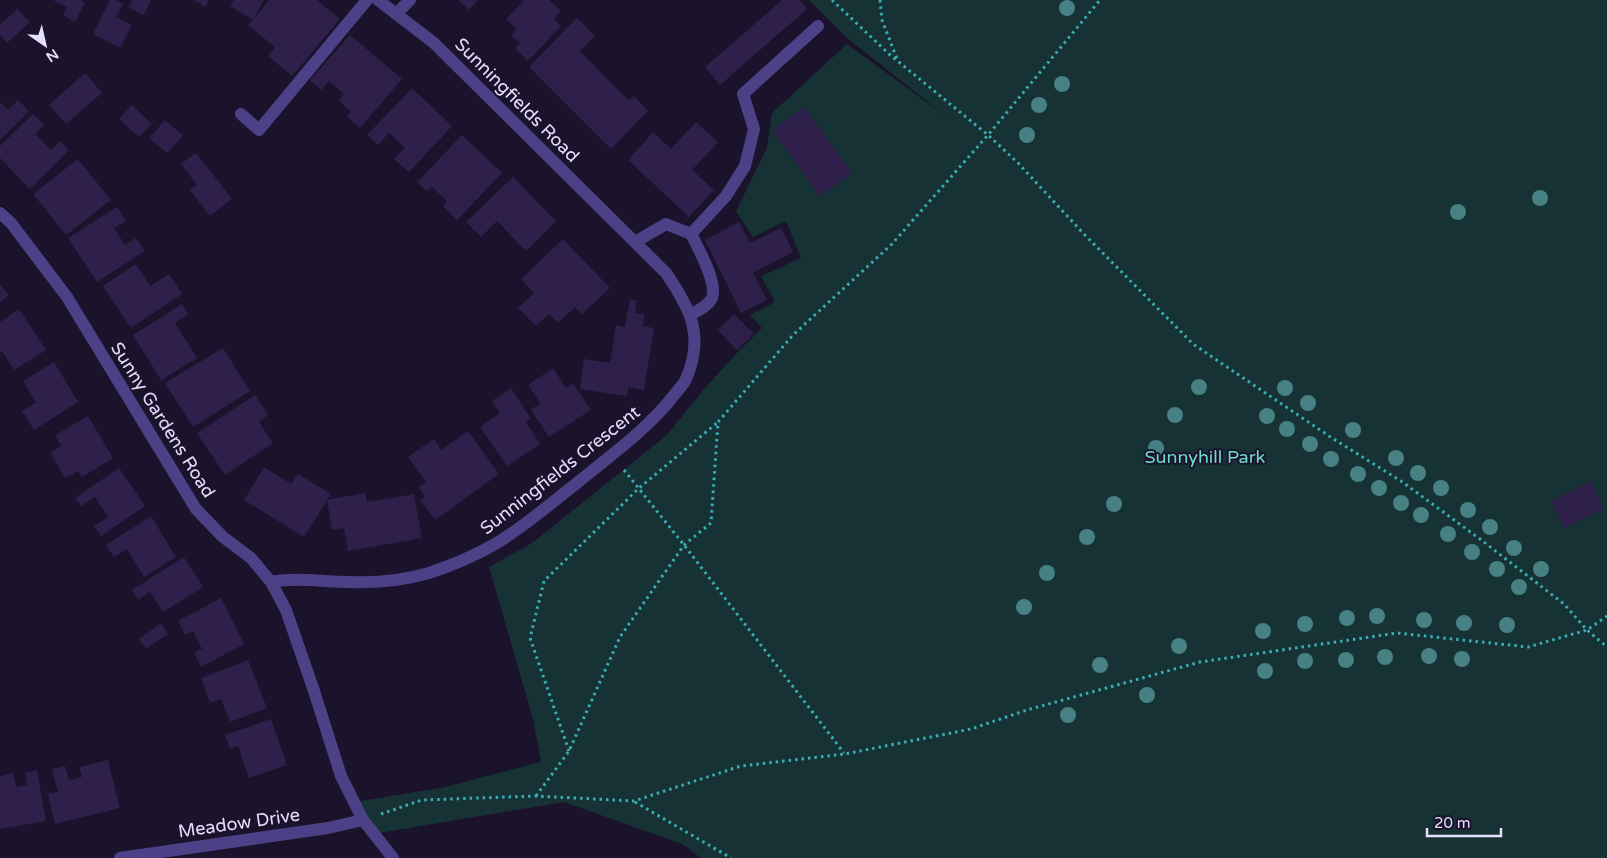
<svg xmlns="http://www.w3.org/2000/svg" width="1607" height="858" font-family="'Varela Round',sans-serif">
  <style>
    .green { fill: #163234 }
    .building { fill: #2e204a }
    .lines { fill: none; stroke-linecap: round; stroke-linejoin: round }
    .path { stroke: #38afb7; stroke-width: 3; stroke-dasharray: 2.5 4; stroke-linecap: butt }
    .service { stroke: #4c4187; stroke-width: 12 }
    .minor { stroke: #4c4187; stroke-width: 12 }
    .tree { fill: #488184 }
    .labels { text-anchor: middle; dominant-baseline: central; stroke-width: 4; stroke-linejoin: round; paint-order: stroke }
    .street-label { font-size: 18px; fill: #e5defd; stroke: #1a132b }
    .park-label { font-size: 18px; fill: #6ddbcc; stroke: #1a132b }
  </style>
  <rect width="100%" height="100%" fill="#1a132b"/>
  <path class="green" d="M809 0H1607V858H701L682 844 564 802 374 834 354 802 445 787 541 762 533 719 489 567 532 543 667 435 704 389 736 354 762 328 750 315 775 302 761 276 801 258 786 221 753 237 736 211 767 148 772 113 847 44 947 117 846 37Z"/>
  <path class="building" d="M53 0H80L85 3 75 22 63 15 67 7Z
    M110 0H116L123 4 116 17 132 25 120 48 93 34Z
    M132 0H151L144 15 128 7Z
    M194 0H209L205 7Z
    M234 0H264L253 20 269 0H317L340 19 292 76 268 56 275 47 248 25 253 20 230 6Z
    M458 0H478L469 10Z
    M524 0H549L561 11 554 19 561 26 528 61 515 48 520 43 511 36 517 29 506 19Z
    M782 0H799L807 9 720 85 705 67Z
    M17 9 30 22 7 43 0 35V25Z
    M577 18 595 36 580 51 629 101 634 96 648 111 611 149 529 67Z
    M350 35 402 79 360 128 347 117 351 112 339 101 344 94 329 81 321 90 310 80Z
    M85 73 102 93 66 124 49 105Z
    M412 88 452 126 409 172 394 159 405 148 389 133 378 145 367 135Z
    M18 100 29 111 0 140V102L8 110Z
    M132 105 152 124 139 137 119 119Z
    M804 107 852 173 820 196 772 130Z
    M33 114 44 125 35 134 51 150 60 141 69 150 30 189 0 158V146Z
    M165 120 183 136 167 153 149 138Z
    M696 122 718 142 692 170 714 190 689 217 628 160 653 132 671 149Z
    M462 135 502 173 457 220 443 206 447 201 432 187 427 191 417 182Z
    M196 153 232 199 210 216 190 190 197 185 181 164Z
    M78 159 111 200 66 235 33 194Z
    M513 177 556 221 526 251 497 221 481 237 466 222Z
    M117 207 126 221 114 228 125 245 136 238 145 251 97 282 68 238Z
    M739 222 750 243 781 228 793 252 753 273 767 300 741 313 705 240Z
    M563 239 610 288 582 314 575 307 558 323 549 314 536 326 518 308 534 293 521 279Z
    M136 264 150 286 169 274 182 294 131 328 103 286Z
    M0 285 9 295 0 302Z
    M630 299 637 300 635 313 644 314 643 326 654 328 644 390 628 387 627 396 580 389 584 359 610 363 616 325 625 327Z
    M182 304 188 314 175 323 197 358 161 380 133 335Z
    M19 309 46 350 14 370 2 351 0 352V322Z
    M734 314 754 334 737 350 718 330Z
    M223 348 250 391 193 427 165 383Z
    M54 362 78 402 34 430 22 411 36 403 23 381Z
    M553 368 566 388 573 383 591 410 549 437 531 410 540 403 528 385Z
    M511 388 531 419 526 422 540 444 507 466 480 427 500 413 492 401Z
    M255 395 268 415 259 422 273 443 225 475 197 433Z
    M88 416 113 458 82 477 78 471 65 478 50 452 61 446 55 435Z
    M468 431 499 474 435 520 420 500 425 497 419 487 426 482 408 457 434 439 441 450Z
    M264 467 291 484 298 474 331 494 304 537 244 500Z
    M119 468 145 506 101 536 94 526 108 517 95 497 81 506 75 498Z
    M1591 481 1604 509 1564 528 1551 501Z
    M365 493 367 502 414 494 422 538 348 551 344 528 332 530 327 500Z
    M151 516 176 557 144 577 127 549 114 557 106 545Z
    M184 557 203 587 163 612 150 592 138 600 132 590Z
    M221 598 244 644 201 667 194 653 202 649 193 631 185 635 178 621Z
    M161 623 168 634 146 649 139 639Z
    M248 660 267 708 230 722 221 699 210 703 201 678Z
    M271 719 287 765 249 778 238 746 230 749 225 735Z
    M108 760 120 808 55 824 48 794 58 792 52 769 65 766 69 780 82 777 79 767Z
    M37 770 46 821 0 829V776L13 773 16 787 27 785 25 773Z"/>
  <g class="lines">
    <path class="path" d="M832 0 889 54 988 135 1018 163 1082 232 1193 344 1332 438 1401 481 1480 539 1564 604 1587 630 1607 647
      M880 0 882 20 897 59
      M624 470 684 545 844 753
      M569 751 530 638 544 581 638 489 718 422
      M536 796 569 751 620 637 684 545 711 523 718 422 793 335 892 244 988 135 1100 0
      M635 802 731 858
      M381 814 422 800 536 796 634 801 741 766 845 754 971 729 1027 710 1200 662 1397 633 1528 647 1587 630 1607 616"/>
    <path class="service" d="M396 14 410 0
      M241 114 259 130 367 0
      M635 242 666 224 691 234
      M690 315C698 311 708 306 712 298 718 283 698 248 691 234L726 196 745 166 754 129 743 94 818 26"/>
    <path class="minor" d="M0 213 11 223 67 297 196 509 223 537 251 558 271 582 286 610 314 691 341 776 363 820 393 858
      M271 582C297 577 324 582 350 582 376 583 405 580 429 573 453 565 473 557 495 544 524 527 550 504 577 483 611 455 648 429 675 394 679 389 684 384 686 379 705 336 690 308 666 273L434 43 378 0
      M120 858 328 828 363 820"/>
  </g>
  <g class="tree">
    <circle cx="1067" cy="8" r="8"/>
    <circle cx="1062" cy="84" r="8"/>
    <circle cx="1039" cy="105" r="8"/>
    <circle cx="1027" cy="135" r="8"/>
    <circle cx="1540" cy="198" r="8"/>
    <circle cx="1458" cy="212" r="8"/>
    <circle cx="1199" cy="387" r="8"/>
    <circle cx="1285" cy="388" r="8"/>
    <circle cx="1308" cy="403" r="8"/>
    <circle cx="1175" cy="415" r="8"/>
    <circle cx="1267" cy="416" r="8"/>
    <circle cx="1287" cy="429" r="8"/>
    <circle cx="1353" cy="430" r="8"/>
    <circle cx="1310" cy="444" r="8"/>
    <circle cx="1156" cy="448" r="8"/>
    <circle cx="1396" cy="458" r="8"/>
    <circle cx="1331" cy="459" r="8"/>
    <circle cx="1418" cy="473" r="8"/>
    <circle cx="1358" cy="474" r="8"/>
    <circle cx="1379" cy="488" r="8"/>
    <circle cx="1441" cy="488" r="8"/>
    <circle cx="1401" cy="503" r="8"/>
    <circle cx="1114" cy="504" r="8"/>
    <circle cx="1468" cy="510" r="8"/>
    <circle cx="1421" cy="515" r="8"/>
    <circle cx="1490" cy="527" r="8"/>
    <circle cx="1448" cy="534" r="8"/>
    <circle cx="1087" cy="537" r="8"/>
    <circle cx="1514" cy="548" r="8"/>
    <circle cx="1472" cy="552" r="8"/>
    <circle cx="1497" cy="569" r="8"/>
    <circle cx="1541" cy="569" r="8"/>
    <circle cx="1047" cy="573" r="8"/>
    <circle cx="1519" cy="587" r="8"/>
    <circle cx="1024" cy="607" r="8"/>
    <circle cx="1377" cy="616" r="8"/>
    <circle cx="1347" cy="618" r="8"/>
    <circle cx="1424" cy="620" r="8"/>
    <circle cx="1464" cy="623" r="8"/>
    <circle cx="1305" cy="624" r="8"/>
    <circle cx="1507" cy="625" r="8"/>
    <circle cx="1263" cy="631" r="8"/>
    <circle cx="1179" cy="646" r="8"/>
    <circle cx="1429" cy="656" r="8"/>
    <circle cx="1385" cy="657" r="8"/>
    <circle cx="1462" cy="659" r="8"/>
    <circle cx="1346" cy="660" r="8"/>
    <circle cx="1305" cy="661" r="8"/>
    <circle cx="1100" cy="665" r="8"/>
    <circle cx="1265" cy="671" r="8"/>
    <circle cx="1147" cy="695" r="8"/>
    <circle cx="1068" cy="715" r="8"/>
  </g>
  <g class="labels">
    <g class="street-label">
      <text transform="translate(517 100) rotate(45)">Sunningfields Road</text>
      <text transform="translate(163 420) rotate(58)">Sunny Gardens Road</text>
      <text transform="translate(560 470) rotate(-38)">Sunningfields Crescent</text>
      <text transform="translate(239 823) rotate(-8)">Meadow Drive</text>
    </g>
    <g class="park-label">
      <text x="1205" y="457">Sunnyhill Park</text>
    </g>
  </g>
  <g transform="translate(45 45) rotate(146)" stroke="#1a132b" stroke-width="4" paint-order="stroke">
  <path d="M0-4L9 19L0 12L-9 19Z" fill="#e5defd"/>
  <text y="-8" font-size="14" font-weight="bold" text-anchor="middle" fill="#e5defd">N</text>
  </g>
  <path d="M1427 828v8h74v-8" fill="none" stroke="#e5defd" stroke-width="2.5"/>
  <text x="1434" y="828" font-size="15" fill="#e5defd" stroke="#1a132b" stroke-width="4" paint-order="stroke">20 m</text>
</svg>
